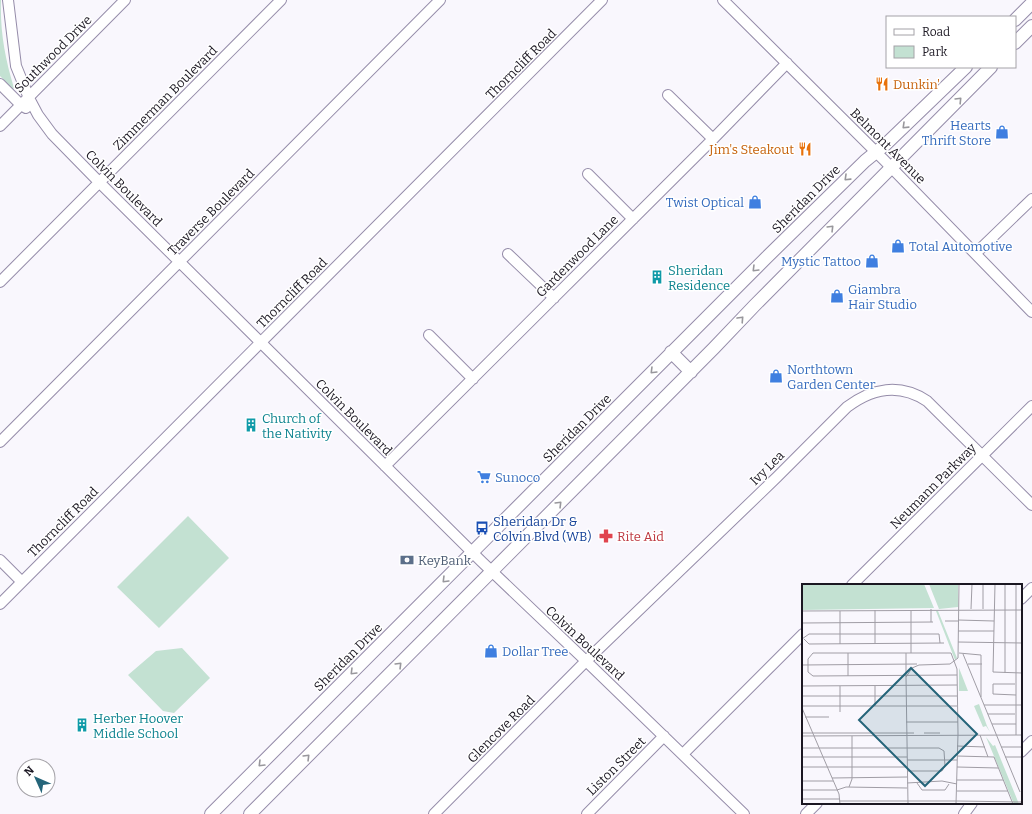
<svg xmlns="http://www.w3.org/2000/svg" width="1032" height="814" font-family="Bitter,serif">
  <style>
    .green { fill: #c3e1d2 }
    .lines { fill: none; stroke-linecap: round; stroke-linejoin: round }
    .minor-casing { stroke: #958ca9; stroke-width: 12 }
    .major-casing { stroke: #958ca9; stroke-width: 14 }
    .minor { stroke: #fff; stroke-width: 10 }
    .major { stroke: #fff; stroke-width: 12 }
    .oneway { stroke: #98979c }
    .labels { text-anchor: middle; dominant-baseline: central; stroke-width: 3; stroke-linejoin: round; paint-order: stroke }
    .street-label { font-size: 13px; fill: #1b1722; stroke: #fff }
    .food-label { font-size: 13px; fill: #c56008; stroke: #fff; text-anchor: start }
    .shop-label { font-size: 13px; fill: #366cbe; stroke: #fff; text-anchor: start }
    .culture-label { font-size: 13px; fill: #0d838f; stroke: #fff; text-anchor: start }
    .transit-label { font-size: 13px; fill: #164399; stroke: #fff; text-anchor: start }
    .health-label { font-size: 13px; fill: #be3a42; stroke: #fff; text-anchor: start }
    .service-label { font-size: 13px; fill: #4e5e75; stroke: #fff; text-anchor: start }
    .inset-road { fill: none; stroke: #a09da5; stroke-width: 1 }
    .view { fill: #246479; fill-opacity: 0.15; stroke: #246479; stroke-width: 2 }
    .inset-edge { fill: none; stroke: #1b1722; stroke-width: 2 }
  </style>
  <rect width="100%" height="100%" fill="#f9f7fd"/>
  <path class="green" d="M0 0H1C0 32 5 58 14 88L13 89 0 76Z
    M188 516 229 558 159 628 117 587Z
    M182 648 210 678 174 713 163 711 128 675 156 651Z"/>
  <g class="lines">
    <g class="minor-casing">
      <path id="minor" d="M8 0 16 66 29 98 38 115 52 134 99 182 482 562 586 661 744 814
        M723 0 884 160 1032 312
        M0 84 21 105 26 108
        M668 95 713 139
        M0 126 125 0
        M588 174 633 219
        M976 253 1032 199
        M508 254 554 298
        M0 282 281 0
        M429 335 473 379
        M0 442 440 0
        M385 466 713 139 787 63
        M0 560 22 582
        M852 585 1032 406
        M1021 599 1032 588
        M0 604 602 0
        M1021 752 1032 741
        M683 754 803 634
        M434 814 586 661 777 477 847 407C872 388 900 383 927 401L1032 505
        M587 814 664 736
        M806 814 817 803
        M964 814 972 803"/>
    </g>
    <g class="major-casing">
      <path id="major" d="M1015 20 1032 3
        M1015 43 1032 26
        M671 352 691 372
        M211 814 766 258 865 161 886 144 966 67
        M250 814 714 348 755 305 991 67"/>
    </g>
    <use href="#minor" class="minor"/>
    <use href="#major" class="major"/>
  </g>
  <defs><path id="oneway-chevron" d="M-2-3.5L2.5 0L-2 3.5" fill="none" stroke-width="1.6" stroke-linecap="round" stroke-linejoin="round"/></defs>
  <g class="oneway">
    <use href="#oneway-chevron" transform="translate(959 100) rotate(-46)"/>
    <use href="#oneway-chevron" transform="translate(905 126) rotate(136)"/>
    <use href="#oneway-chevron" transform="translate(847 178) rotate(136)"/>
    <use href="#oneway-chevron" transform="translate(831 228) rotate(-45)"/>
    <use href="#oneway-chevron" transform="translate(755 269) rotate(135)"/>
    <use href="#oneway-chevron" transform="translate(741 319) rotate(-47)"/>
    <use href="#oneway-chevron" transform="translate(653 371) rotate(135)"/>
    <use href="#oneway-chevron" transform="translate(559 504) rotate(-45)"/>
    <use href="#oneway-chevron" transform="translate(445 580) rotate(135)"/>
    <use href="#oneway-chevron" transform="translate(399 665) rotate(-45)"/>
    <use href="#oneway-chevron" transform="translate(353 672) rotate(135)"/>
    <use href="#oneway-chevron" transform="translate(307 757) rotate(-45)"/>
    <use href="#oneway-chevron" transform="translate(261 764) rotate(135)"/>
  </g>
  <defs>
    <g id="restaurant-bare" transform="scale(1.08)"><path d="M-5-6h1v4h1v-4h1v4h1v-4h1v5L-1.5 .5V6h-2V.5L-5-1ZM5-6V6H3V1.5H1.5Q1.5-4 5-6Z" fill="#e8710a" stroke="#fff" stroke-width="2.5" paint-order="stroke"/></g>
    <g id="shop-bare" transform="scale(1.08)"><path d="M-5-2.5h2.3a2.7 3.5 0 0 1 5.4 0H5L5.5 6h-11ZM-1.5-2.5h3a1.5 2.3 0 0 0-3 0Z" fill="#3f7fe0" stroke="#fff" stroke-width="2.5" paint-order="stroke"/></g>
    <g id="building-bare" transform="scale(1.08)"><path d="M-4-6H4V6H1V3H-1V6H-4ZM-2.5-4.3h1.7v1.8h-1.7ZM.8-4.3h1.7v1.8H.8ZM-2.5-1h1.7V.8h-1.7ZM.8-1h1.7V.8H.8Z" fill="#0f9aa8" stroke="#fff" stroke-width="2.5" paint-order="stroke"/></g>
    <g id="supermarket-bare" transform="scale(1.08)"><path d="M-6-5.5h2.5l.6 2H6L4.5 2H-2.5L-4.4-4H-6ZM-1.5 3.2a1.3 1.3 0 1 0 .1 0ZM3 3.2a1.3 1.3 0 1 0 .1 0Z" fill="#3f7fe0" stroke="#fff" stroke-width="2.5" paint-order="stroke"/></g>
    <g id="bus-bare" transform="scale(1.08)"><path d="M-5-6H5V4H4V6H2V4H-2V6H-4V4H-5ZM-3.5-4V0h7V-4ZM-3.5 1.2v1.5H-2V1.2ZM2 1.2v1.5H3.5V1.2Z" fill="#1a4fb4" stroke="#fff" stroke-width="2.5" paint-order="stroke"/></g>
    <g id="pharmacy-bare" transform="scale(1.08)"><path d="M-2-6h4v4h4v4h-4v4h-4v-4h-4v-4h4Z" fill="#e0444e" stroke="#fff" stroke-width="2.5" paint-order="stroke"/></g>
    <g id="bank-bare" transform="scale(1.08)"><path d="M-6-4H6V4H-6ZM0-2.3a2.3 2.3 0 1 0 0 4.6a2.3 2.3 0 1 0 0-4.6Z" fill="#5c6f8a" stroke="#fff" stroke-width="2.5" paint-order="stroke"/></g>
  </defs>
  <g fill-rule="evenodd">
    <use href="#restaurant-bare" x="882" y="84"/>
    <use href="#shop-bare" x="1002" y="132"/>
    <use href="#restaurant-bare" x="805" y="149"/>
    <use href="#shop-bare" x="755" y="202"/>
    <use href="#shop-bare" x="898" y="246"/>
    <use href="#shop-bare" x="872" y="261"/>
    <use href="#building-bare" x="657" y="277"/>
    <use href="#shop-bare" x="837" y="296"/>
    <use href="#shop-bare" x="776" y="376"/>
    <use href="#building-bare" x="251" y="425"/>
    <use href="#supermarket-bare" x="484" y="477"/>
    <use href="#bus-bare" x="482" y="528"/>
    <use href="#pharmacy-bare" x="606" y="536"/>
    <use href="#bank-bare" x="407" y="560"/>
    <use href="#shop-bare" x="491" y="651"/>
    <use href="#building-bare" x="82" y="725"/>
  </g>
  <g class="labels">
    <g class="street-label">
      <text transform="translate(53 54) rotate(-45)">Southwood Drive</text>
      <text transform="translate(521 64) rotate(-45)">Thorncliff Road</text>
      <text transform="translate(165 98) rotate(-45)">Zimmerman Boulevard</text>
      <text transform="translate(888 146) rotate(45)">Belmont Avenue</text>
      <text transform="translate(124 188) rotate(45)">Colvin Boulevard</text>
      <text transform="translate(806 199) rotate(-45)">Sheridan Drive</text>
      <text transform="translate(211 212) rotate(-45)">Traverse Boulevard</text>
      <text transform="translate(577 256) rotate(-45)">Gardenwood Lane</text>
      <text transform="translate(292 293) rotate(-45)">Thorncliff Road</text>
      <text transform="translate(354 417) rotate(45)">Colvin Boulevard</text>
      <text transform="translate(577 428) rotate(-45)">Sheridan Drive</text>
      <text transform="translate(767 468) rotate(-45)">Ivy Lea</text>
      <text transform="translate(933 486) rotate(-45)">Neumann Parkway</text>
      <text transform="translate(63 522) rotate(-45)">Thorncliff Road</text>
      <text transform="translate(585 643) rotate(43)">Colvin Boulevard</text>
      <text transform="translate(348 657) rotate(-45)">Sheridan Drive</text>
      <text transform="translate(501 729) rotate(-45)">Glencove Road</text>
      <text transform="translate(616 766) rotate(-45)">Liston Street</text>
    </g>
    <g class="food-label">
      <text x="893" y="84">Dunkin'</text>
      <text x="794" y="149" text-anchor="end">Jim's Steakout</text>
    </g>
    <g class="shop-label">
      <text x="991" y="125" text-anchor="end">Hearts<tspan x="991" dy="15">Thrift Store</tspan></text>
      <text x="744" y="202" text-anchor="end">Twist Optical</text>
      <text x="909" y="246">Total Automotive</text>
      <text x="861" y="261" text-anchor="end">Mystic Tattoo</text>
      <text x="848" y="289">Giambra<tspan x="848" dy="15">Hair Studio</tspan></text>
      <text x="787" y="369">Northtown<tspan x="787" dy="15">Garden Center</tspan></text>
      <text x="495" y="477">Sunoco</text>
      <text x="502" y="651">Dollar Tree</text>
    </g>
    <g class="culture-label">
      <text x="668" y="270">Sheridan<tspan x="668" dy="15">Residence</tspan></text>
      <text x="262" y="418">Church of<tspan x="262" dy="15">the Nativity</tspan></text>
      <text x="93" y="718">Herber Hoover<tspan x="93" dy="15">Middle School</tspan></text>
    </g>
    <g class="transit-label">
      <text x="493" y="521">Sheridan Dr &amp;<tspan x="493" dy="15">Colvin Blvd (WB)</tspan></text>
    </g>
    <g class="health-label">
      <text x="617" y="536">Rite Aid</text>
    </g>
    <g class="service-label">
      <text x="418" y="560">KeyBank</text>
    </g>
  </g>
  <g transform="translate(802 584)">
    <rect width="220" height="220" fill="#f9f7fd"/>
    <path d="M0 0H122L132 24 0 26ZM127 0H156V23L137 25ZM134 27H136L155 74 153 76ZM157 84 166 107H157ZM177 120 185 142 188 148 184 142 181 143 172 122ZM184 153 191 162 193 161 217 220H212Z" fill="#c3e1d2"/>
    <path class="inset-road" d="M193 0 191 88 220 89M129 25V38M169 25 170 0M181 25V0M73 26V60M0 27 220 26M38 27V60M156 36 192 37M143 37H156M0 39 131 38M156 47H192M0 55 7 50H137L138 59M2 55 7 60 142 59M156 58 220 59M46 69V92M104 69V93M109 69V26M157 69 179 71V113M161 70 218 208M166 80H180M0 81 115 80M203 89V0M213 100H191V110L214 111M0 102 155 101M73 102V122M0 112H155M182 121H220M0 122H155M0 124 37 210 38 220M38 128V102M186 130H213M3 133H27M104 138H156M190 140H214M0 149H112M122 149H138M178 151 186 173M214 151V0M0 152 220 151M155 162 183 163M199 163H220M0 164H137L142 167 143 182 140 187H105M155 172 192 173 211 220M0 173H105M203 173H220M105 176H155M0 183H105M155 183 196 184M30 194 105 193M155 196H201M0 197H31M105 199 140 197 155 200M115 199 120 206H143L147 200M47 203 50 195V152M0 206H35L44 203 105 204M155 207H206M0 215H37M37 217H154M154 217 220 218M106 220 104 93 110 84 117 81 148 80 156 74 157 0M154 220 156 150 155 85 149 69H11L6 75V88L11 92 155 91"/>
    <path class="view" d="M109 84 175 150 123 202 57 136Z"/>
    <rect width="220" height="220" class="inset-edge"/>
  </g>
  <rect x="886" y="16" width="130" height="52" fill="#ffffff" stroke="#a4a2a7"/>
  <rect x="894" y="29" width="20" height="6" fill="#ffffff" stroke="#a4a2a7"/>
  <text x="922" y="36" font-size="12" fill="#1b1722">Road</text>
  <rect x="894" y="46" width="20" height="12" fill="#c3e1d2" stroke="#a4a2a7"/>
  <text x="922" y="56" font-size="12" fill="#1b1722">Park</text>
  <g transform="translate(36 778) rotate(315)"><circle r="19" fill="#ffffff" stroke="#a4a2a7"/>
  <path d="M0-3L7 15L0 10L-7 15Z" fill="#246479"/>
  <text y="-6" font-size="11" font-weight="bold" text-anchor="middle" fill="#1b1722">N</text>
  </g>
</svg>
